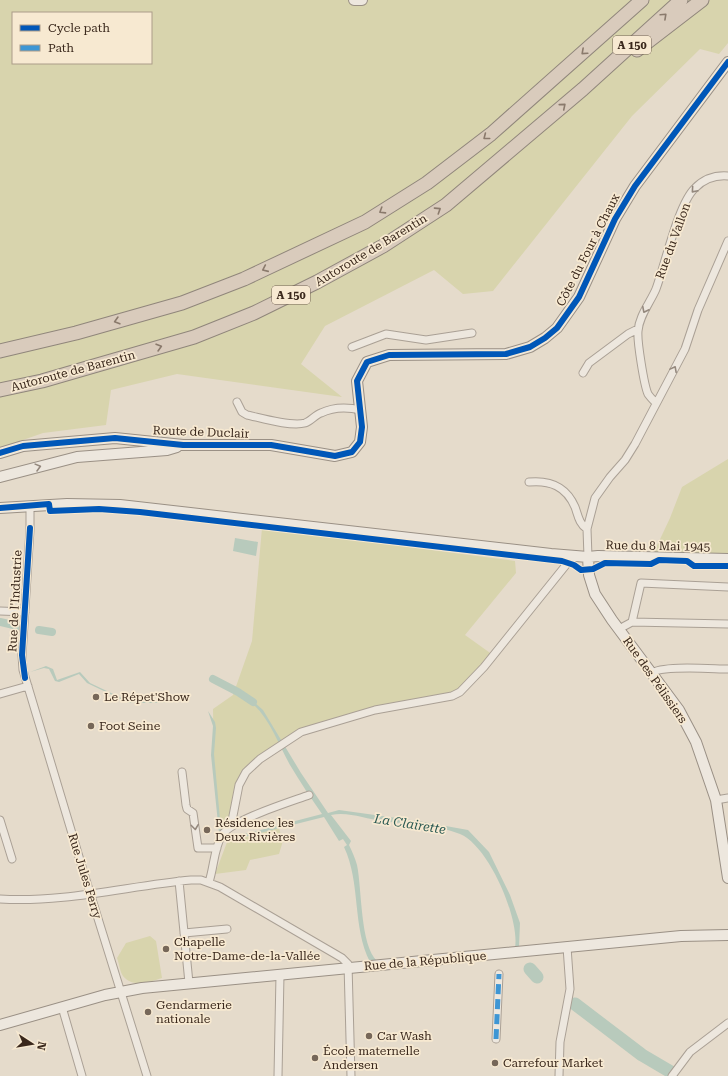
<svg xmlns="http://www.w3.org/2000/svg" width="728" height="1076" font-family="'Roboto Serif',serif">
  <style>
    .green { fill: #d8d4ad; fill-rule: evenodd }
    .water { fill: #b8cabc }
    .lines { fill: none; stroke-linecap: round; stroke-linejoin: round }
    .canal { stroke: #b8cabc; stroke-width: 8 }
    .river { stroke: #b8cabc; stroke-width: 13 }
    .street-casing { stroke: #aaa095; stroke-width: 9 }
    .secondary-casing { stroke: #9a9085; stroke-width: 12 }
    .highway-casing { stroke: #90867b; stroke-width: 15 }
    .street { stroke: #ede7de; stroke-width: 7 }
    .secondary { stroke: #ede7de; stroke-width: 10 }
    .highway { stroke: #d9cbbc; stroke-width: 13 }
    .quiet { stroke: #3e96d4; stroke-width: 5; stroke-dasharray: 10 5; stroke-linecap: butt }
    .cycleway-casing { stroke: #f7e9d1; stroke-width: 8 }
    .cycleway { stroke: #0057b8; stroke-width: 6 }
    .oneway { stroke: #8a7a6c }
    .oneway2 { stroke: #94887d }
    .poi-dot { fill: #766759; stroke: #f7e9d1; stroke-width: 1.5 }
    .labels { text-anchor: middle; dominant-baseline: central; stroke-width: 3.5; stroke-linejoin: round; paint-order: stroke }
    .shield { fill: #f7e9d1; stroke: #736252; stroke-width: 1 }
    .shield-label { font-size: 11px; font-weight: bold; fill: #3a281c }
    .street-label { font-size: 12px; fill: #3a281c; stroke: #f7e9d1 }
    .poi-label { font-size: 12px; fill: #3a281c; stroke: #f7e9d1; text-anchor: start }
    .water-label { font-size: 13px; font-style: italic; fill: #2b5a53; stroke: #f7e9d1 }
  </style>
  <rect width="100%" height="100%" fill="#e5dbcb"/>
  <path class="green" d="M0 0H728V43L719 54 700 49 632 116 493 291 463 294 434 270 325 326 301 364 342 397 177 374 111 390 106 425 43 433 0 448ZM13 13H151V63H13Z
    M728 459V559L654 552 670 518 682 487Z
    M262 528 515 561 516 573 465 635 493 655 460 692 375 710 301 732 246 772 231 826 225 831H221L214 771 213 709 233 695 252 641Z
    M279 828 281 835 285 834 279 854 250 860 246 870 215 874 229 837 240 838Z
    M150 936 156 941 162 978C150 982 132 988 123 976 120 972 119 963 117 958L126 943Z"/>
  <path class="water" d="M235 538 258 542 256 556 233 551Z
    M46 666 53 669 57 680 80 672 90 683 128 701 177 703H129L87 683 79 674 59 682 55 681 49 669 44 668 30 672Z
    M245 694 263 710 301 773 328 813 339 810 418 821 468 830 489 852 510 895 520 923 519 947 515 948C520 919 489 846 460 834 438 825 406 824 382 821 367 819 347 811 331 815L351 841 349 845C352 851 355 858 357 865 362 889 360 945 377 961L370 962C352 927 361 883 344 847L347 845 343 839 339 841 324 817 244 837 228 838 227 837 230 834 249 833 322 814C311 798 300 782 290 765 277 742 267 710 243 697Z
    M208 711 215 722 216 728 214 754 221 830 219 833 211 755 213 726Z"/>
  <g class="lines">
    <path class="canal" d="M0 622 18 626
      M39 630 52 632
      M213 679 238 692 253 702"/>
    <path class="river" d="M530 969 537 977
      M575 1004 642 1055 671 1072"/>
    <g class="street-casing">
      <path id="street" d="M352 347 386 334 426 340 472 333
        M583 373 589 363 628 334 638 329
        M237 402 242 412 247 415C261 418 291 427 305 423 311 421 315 415 321 413 333 407 348 407 361 410
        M656 403C653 400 650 397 648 394 644 385 637 341 638 331 639 316 650 303 656 289 665 265 678 204 695 188 704 179 716 175 728 176
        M529 482C550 480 566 486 575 507 578 515 579 524 587 529
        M30 506V530L22 655 23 670 86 880 147 1076
        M588 557 587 529 595 498 610 477 625 460 635 444 685 349 698 310 728 241
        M0 611 25 612
        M632 622 641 583 728 587
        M619 629 632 622 728 624
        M652 673C662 665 713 669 728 669
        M0 694 28 686
        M182 772 186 805 187 809 193 813 198 848H217
        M716 800 728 798
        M0 820 12 859
        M231 826 239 785 246 772 260 759 301 732 375 710 452 696 460 692 484 667 566 565 576 556
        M179 881 189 983
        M209 882C214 867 214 848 222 835 232 820 290 802 309 795
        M0 899C64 903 128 886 191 880H201L220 887 342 958 348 964 351 1076
        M184 933 227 929
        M62 1007 82 1076
        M496 1039 499 974
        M278 1076 280 975
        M559 1076 560 1042 570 989 567 947
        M672 1076 690 1052 728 1023"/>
    </g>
    <g class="secondary-casing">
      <path id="secondary" d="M354 0H362
        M0 453 23 446 115 438 183 445H271L335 456 352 452 360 442 362 427 357 381 367 362 389 355 506 354 530 347 545 338 557 328 579 297 615 219 635 186 728 62
        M0 477 77 457 167 450 177 447
        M0 508 67 504 120 505 551 554 588 557 598 556 728 559
        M588 557 589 575 595 594 612 620 679 710 696 742 716 800 728 878
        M0 1025 105 995 142 988 681 936 728 935"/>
    </g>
    <g class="highway-casing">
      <path id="highway" d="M637 50 702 0
        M0 351 76 333 182 303 244 279 365 222 427 183 491 134 642 0
        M0 390 42 381 194 337 254 313 317 282 383 246 446 205 583 89 681 0"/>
    </g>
    <use href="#street" class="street"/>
    <use href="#secondary" class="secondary"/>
    <use href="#highway" class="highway"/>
    <path class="quiet" d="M496 1039 499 974"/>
    <g class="cycleway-casing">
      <path id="cycleway" d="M0 453 23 446 115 438 183 445H271L335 456 352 452 360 442 362 427 357 381 367 362 389 355 506 354 530 347 545 338 557 328 579 297 615 219 635 186 728 62
        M0 508 49 504 50 511 99 509 140 512 562 561 574 565 581 570 593 569 605 563 651 564 659 560 687 561 694 566H728
        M25 678 22 655 30 528"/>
    </g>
    <use href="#cycleway" class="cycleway"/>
  </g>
  <defs><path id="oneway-chevron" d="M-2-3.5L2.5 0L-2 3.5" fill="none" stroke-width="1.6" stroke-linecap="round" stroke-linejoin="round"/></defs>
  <g class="oneway">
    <use href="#oneway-chevron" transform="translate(664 16) rotate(-43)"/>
    <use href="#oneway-chevron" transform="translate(584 52) rotate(138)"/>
    <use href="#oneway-chevron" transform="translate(563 106) rotate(-40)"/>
    <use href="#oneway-chevron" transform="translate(486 137) rotate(142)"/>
    <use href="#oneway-chevron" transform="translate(438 210) rotate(-33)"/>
    <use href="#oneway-chevron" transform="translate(382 211) rotate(148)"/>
    <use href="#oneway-chevron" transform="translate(265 269) rotate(156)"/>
    <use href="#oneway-chevron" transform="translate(117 321) rotate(164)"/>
    <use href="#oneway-chevron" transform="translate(159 347) rotate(-16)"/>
  </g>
  <g class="oneway2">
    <use href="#oneway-chevron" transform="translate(694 190) rotate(131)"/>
    <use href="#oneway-chevron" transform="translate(645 310) rotate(117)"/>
    <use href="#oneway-chevron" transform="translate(674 369) rotate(-62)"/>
    <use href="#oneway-chevron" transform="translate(38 467) rotate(-15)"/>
    <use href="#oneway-chevron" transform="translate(195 827) rotate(83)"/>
  </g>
  <g class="poi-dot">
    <circle cx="96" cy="697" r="4"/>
    <circle cx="91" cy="726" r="4"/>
    <circle cx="207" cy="830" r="4"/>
    <circle cx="166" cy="949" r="4"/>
    <circle cx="148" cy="1012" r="4"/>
    <circle cx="369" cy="1036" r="4"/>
    <circle cx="315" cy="1058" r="4"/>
    <circle cx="495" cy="1063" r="4"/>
  </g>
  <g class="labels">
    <g class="shield">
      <rect x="613" y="36" width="38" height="18" rx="3"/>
      <rect x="272" y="286" width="38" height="18" rx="3"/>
    </g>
    <g class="shield-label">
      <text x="632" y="45">A 150</text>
      <text x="291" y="295">A 150</text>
    </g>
    <g class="street-label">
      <text transform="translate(673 241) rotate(-70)">Rue du Vallon</text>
      <text transform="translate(371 250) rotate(-31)">Autoroute de Barentin</text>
      <text transform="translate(588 250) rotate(-63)">Côte du Four à Chaux</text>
      <text transform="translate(73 371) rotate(-15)">Autoroute de Barentin</text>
      <text transform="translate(201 432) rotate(2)">Route de Duclair</text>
      <text transform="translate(658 546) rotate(1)">Rue du 8 Mai 1945</text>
      <text transform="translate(15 601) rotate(-87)">Rue de l'Industrie</text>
      <text transform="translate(655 680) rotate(55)">Rue des Pélissiers</text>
      <text transform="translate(85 876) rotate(73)">Rue Jules Ferry</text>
      <text transform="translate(425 961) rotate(-5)">Rue de la République</text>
    </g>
    <g class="poi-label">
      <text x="104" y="697">Le Répet'Show</text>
      <text x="99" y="726">Foot Seine</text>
      <text x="215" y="823">Résidence les<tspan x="215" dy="14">Deux Rivières</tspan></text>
      <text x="174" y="942">Chapelle<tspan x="174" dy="14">Notre-Dame-de-la-Vallée</tspan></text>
      <text x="156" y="1005">Gendarmerie<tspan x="156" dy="14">nationale</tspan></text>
      <text x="377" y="1036">Car Wash</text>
      <text x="323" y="1051">École maternelle<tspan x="323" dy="14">Andersen</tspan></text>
      <text x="503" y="1063">Carrefour Market</text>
    </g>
    <g class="water-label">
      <text transform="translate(410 824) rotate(9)">La Clairette</text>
    </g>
  </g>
  <rect x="12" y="12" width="140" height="52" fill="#f7e9d1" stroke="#ab9c89"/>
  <rect x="20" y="25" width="20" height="6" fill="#0057b8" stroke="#ab9c89"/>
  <text x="48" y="32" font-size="12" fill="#3a281c">Cycle path</text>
  <rect x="20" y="45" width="20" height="6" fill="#3e96d4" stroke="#ab9c89"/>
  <text x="48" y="52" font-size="12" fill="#3a281c">Path</text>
  <g transform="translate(32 1044) rotate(102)" stroke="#f7e9d1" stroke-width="3" paint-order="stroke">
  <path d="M0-3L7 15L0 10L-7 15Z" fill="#3a281c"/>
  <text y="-6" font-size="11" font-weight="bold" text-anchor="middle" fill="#3a281c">N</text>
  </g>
</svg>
